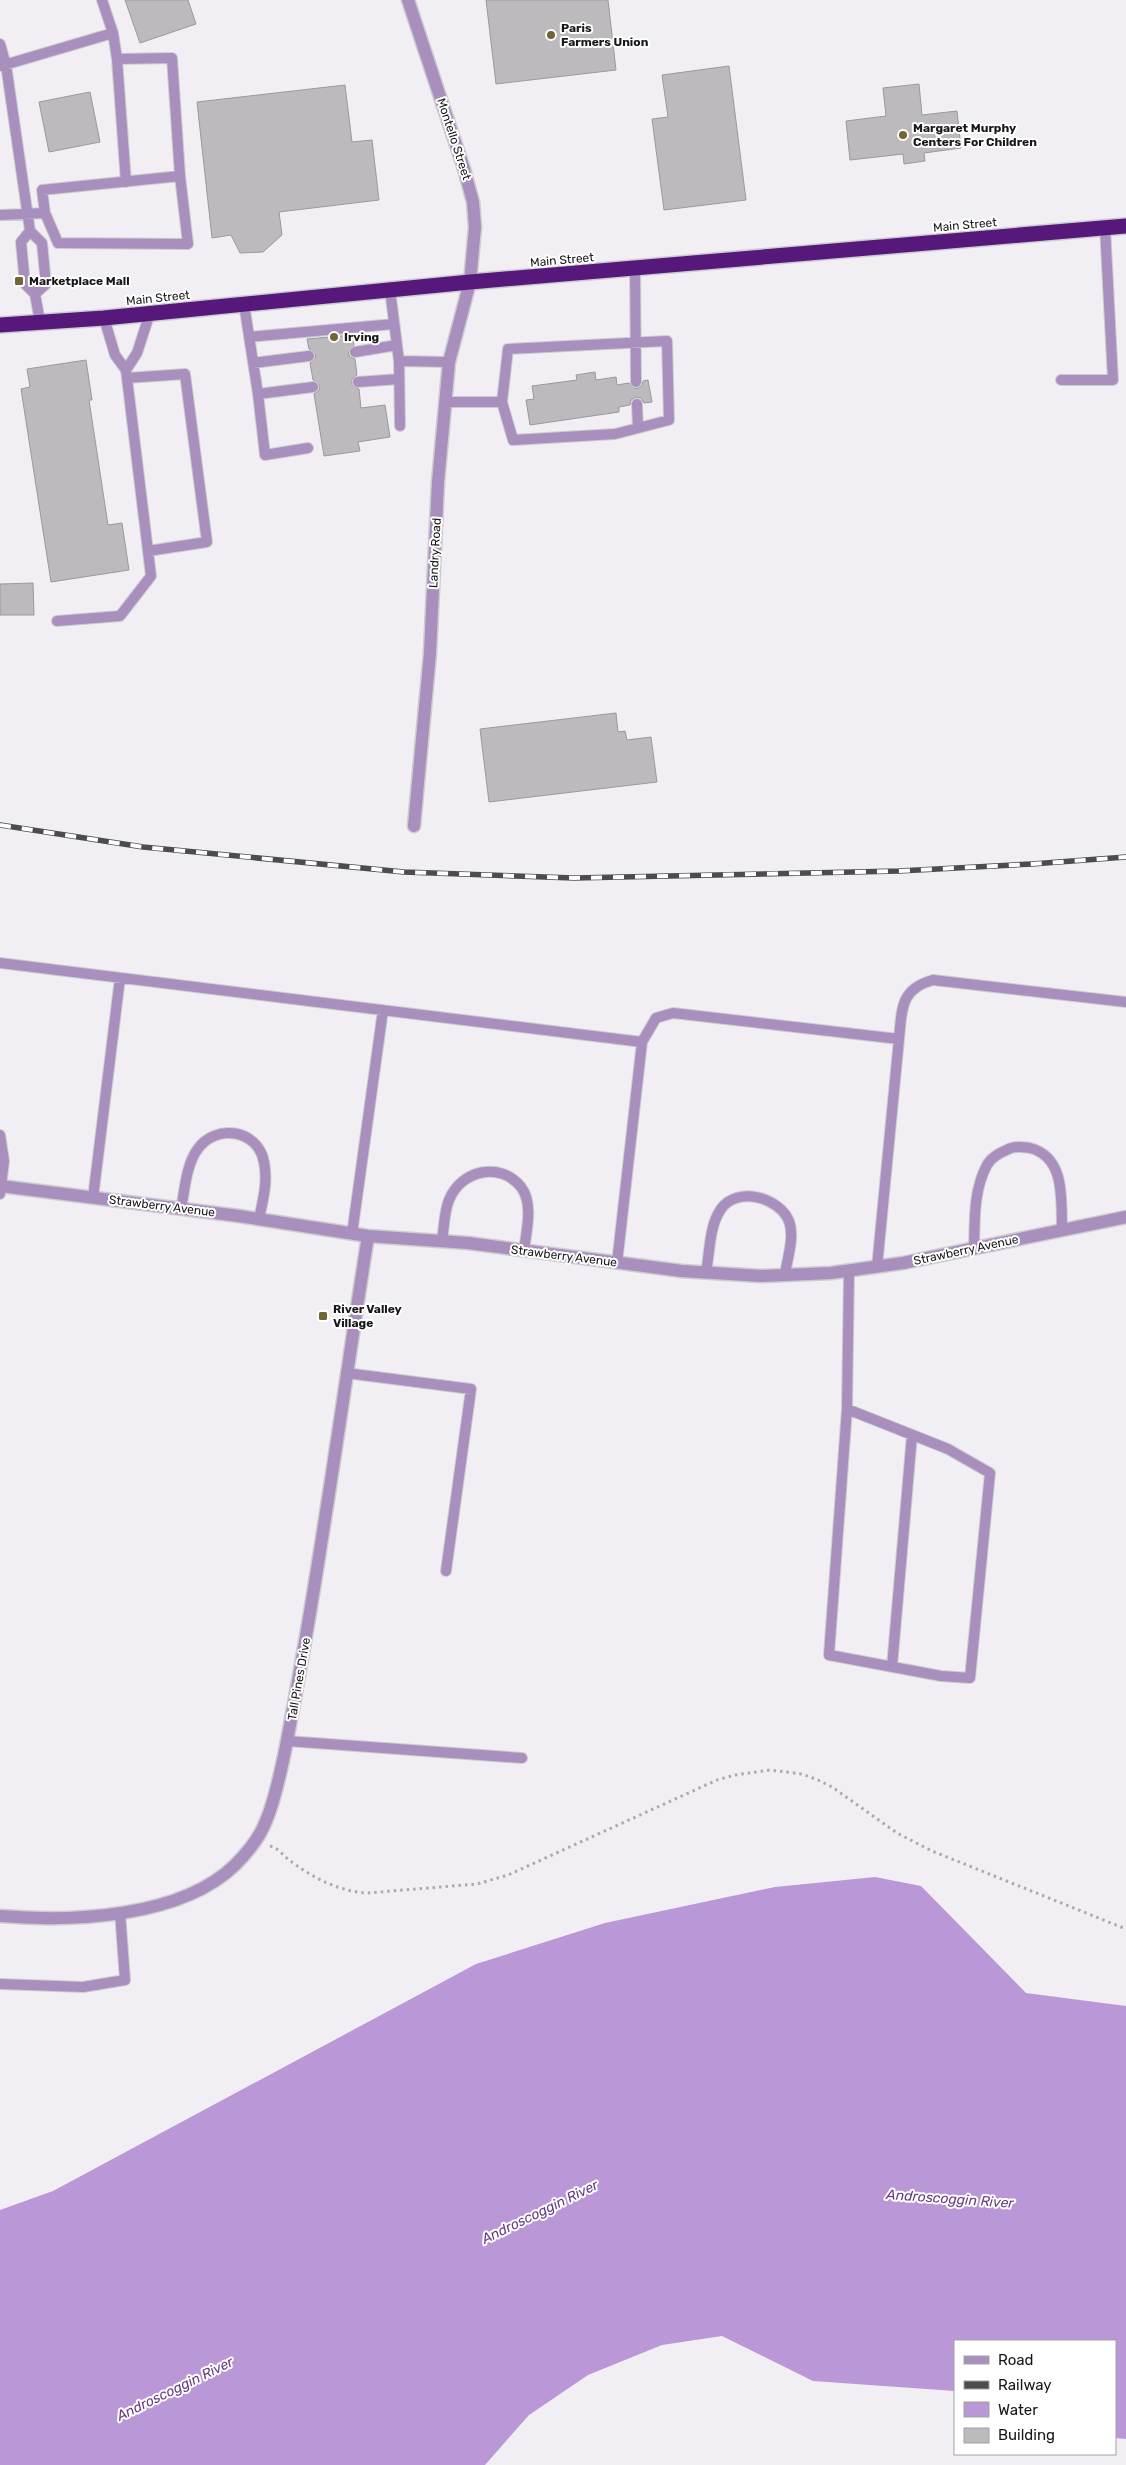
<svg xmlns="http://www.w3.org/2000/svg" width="1126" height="2465" font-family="Rubik,sans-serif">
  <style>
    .water { fill: #ba97d6 }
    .building { fill: #bcbabd; stroke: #9b999d }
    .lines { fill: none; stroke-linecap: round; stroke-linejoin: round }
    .lane-casing { stroke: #ceccd0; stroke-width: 12 }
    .street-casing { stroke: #ceccd0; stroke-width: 15 }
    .highway-casing { stroke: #ceccd0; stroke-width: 18 }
    .path { stroke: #abaaad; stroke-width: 3; stroke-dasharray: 2.5 4; stroke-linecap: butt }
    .lane { stroke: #a88fbd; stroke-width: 10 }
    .street { stroke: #a88fbd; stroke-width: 12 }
    .highway { stroke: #56187a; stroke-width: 15 }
    .rail-casing { stroke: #4c4b4e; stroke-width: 5.5 }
    .rail { stroke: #fff; stroke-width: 4; stroke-dasharray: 11; stroke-linecap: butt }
    .poi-dot { fill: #706633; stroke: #fff; stroke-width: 2 }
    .labels { text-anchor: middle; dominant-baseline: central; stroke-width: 4; stroke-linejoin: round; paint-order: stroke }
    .poi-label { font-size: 12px; font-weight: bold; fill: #171618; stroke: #fff; text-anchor: start }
    .street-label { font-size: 12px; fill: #171618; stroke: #fff }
    .water-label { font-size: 14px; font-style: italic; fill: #653984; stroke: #fff }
  </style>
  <rect width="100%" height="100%" fill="#f1eff3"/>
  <path class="water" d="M875 1877 921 1886 1026 1993 1126 2006V2439L1115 2438V2341H955V2391L813 2381 722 2336 662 2345 588 2375 529 2415 485 2465H0V2210L53 2191 476 1964 605 1923 775 1887Z"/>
  <path class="building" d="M125 0H188L196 24 140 43Z
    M486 0H608L616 70 496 84Z
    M729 66 746 200 664 210 652 119 668 117 662 75Z
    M919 84 922 115 957 111 961 148 924 153 925 161 904 164 903 154 850 160 846 121 886 116 883 88Z
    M345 85 352 142 372 140 379 200 279 212 282 235 263 252 240 253 231 235 212 238 197 102Z
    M90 92 100 142 49 152 39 102Z
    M352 335 354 345 348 353 350 357 355 359 357 375 352 379V385L359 389 361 408 385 405 390 437 358 442 360 451 324 456 314 394 319 390 320 386 313 380 310 363 315 359 316 355 309 349 307 339Z
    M86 360 92 400H89L108 525 122 523 129 570 51 582 21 389 30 387 27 369Z
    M595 372 596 380 616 377 617 385 629 383 636 389 642 386 643 381 648 380 652 402 644 403 641 398 636 397 631 400 630 405 619 407V412L530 425 526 400 534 399 532 386 577 380 576 375Z
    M33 583 34 615H0V584Z
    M616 713 618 732 625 731 627 740 651 737 657 782 489 802 480 729Z"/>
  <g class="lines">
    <g class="lane-casing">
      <path id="lane" d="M113 33 117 59
        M0 44 6 65 30 231 42 243 46 284 35 294 25 284 21 242 30 231
        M1 66 113 33 102 0
        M180 176 188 244 58 243 45 213 42 190Z
        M126 182 117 59 172 58 180 176
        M0 215 45 213
        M635 269 636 382
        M390 290 399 361 400 426
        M35 294 40 322
        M244 304 258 394 265 455 308 448
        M249 337 394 324
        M355 352 397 345
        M399 361 449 362
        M253 363 309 356
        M126 370 137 353 150 313
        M127 378 185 374 207 542 148 551
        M1061 380H1113L1105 227
        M358 382 399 379
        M258 394 313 387
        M445 402H502L513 440 615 434 669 420 667 341 508 349 502 402
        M637 404 638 428
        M57 621 120 616 151 576 126 370 115 355 104 318
        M0 963 642 1042 656 1018 673 1013 899 1039C902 1009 900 989 933 980L1126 1002
        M0 1135 4 1161 0 1194
        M93 1198 120 978
        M181 1209C185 1189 186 1166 197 1150 215 1123 258 1129 264 1162 268 1182 263 1200 259 1219
        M352 1234 383 1010
        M442 1241C444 1228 444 1212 449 1200 461 1170 500 1161 521 1187 534 1204 526 1232 524 1251
        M974 1248C975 1221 973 1191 987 1165 992 1156 1002 1152 1011 1148 1019 1146 1022 1147 1030 1148 1066 1157 1061 1201 1062 1230
        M617 1263 642 1042
        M877 1267 899 1039
        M706 1272C710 1252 709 1226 721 1209 737 1186 779 1197 789 1221 795 1237 787 1259 785 1275
        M346 1373 471 1389 446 1571
        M847 1409 948 1449 990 1473 970 1678 941 1676 829 1655 847 1409 849 1271
        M892 1667 912 1435
        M287 1741 522 1758
        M0 1984 83 1987 125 1980 120 1912"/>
    </g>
    <g class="street-casing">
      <path id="street" d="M408 0 464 169 473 202 475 227 470 282 449 362 438 482 430 653 414 826
        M0 1186 239 1216 368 1236 468 1243 682 1271 761 1276 831 1273 903 1263 1126 1217
        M0 1916C71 1922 181 1918 235 1865 248 1852 260 1837 266 1821 275 1800 279 1778 284 1756 292 1716 299 1676 306 1636 329 1503 347 1369 368 1236"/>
    </g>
    <g class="highway-casing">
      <path id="highway" d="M0 325 104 318 470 282 1126 226"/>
    </g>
    <path class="path" d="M270 1846C278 1848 283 1855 289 1860 313 1878 338 1891 367 1893L477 1884 508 1875 717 1780 735 1775 770 1770 802 1774 818 1780 832 1787 897 1833 932 1851 1126 1929"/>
    <use href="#lane" class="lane"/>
    <use href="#street" class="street"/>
    <use href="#highway" class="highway"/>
    <g class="rail-casing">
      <path id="rail" d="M0 825 143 847 404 872 574 878 899 871 1032 864 1126 857"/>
    </g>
    <use href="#rail" class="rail"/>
  </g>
  <g class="poi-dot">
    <circle cx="551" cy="35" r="5"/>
    <circle cx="903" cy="135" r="5"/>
    <rect x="14" y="276" width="10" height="10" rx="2.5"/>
    <circle cx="334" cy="337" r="5"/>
    <rect x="318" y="1311" width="10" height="10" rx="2.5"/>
  </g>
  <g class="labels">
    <g class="poi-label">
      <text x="561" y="28">Paris<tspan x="561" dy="14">Farmers Union</tspan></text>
      <text x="913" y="128">Margaret Murphy<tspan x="913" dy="14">Centers For Children</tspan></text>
      <text x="29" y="281">Marketplace Mall</text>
      <text x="344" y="337">Irving</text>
      <text x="333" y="1309">River Valley<tspan x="333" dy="14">Village</tspan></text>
    </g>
    <g class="street-label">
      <text transform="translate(454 139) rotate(72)">Montello Street</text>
      <text transform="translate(965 225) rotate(-5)">Main Street</text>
      <text transform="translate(562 260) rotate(-5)">Main Street</text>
      <text transform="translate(158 298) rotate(-6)">Main Street</text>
      <text transform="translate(435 553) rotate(-87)">Landry Road</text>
      <text transform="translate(162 1206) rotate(7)">Strawberry Avenue</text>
      <text transform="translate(966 1250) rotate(-12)">Strawberry Avenue</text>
      <text transform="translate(564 1256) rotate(7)">Strawberry Avenue</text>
      <text transform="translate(299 1679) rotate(-80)">Tall Pines Drive</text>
    </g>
    <g class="water-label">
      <text transform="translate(950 2199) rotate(4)">Androscoggin River</text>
      <text transform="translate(540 2212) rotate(-26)">Androscoggin River</text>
      <text transform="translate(175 2389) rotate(-26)">Androscoggin River</text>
    </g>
  </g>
  <rect x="954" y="2340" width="162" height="115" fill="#ffffff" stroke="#a2a2a3"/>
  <rect x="964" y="2356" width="25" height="8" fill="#a88fbd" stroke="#a2a2a3"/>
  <text x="998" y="2365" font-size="15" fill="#171618">Road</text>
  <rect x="964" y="2381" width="25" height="8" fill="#4c4b4e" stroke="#a2a2a3"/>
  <text x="998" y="2390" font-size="15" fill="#171618">Railway</text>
  <rect x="964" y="2402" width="25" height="15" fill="#ba97d6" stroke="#a2a2a3"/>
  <text x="998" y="2415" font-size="15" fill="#171618">Water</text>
  <rect x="964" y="2428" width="25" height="15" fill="#bcbabd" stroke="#a2a2a3"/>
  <text x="998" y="2440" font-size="15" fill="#171618">Building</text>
</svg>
